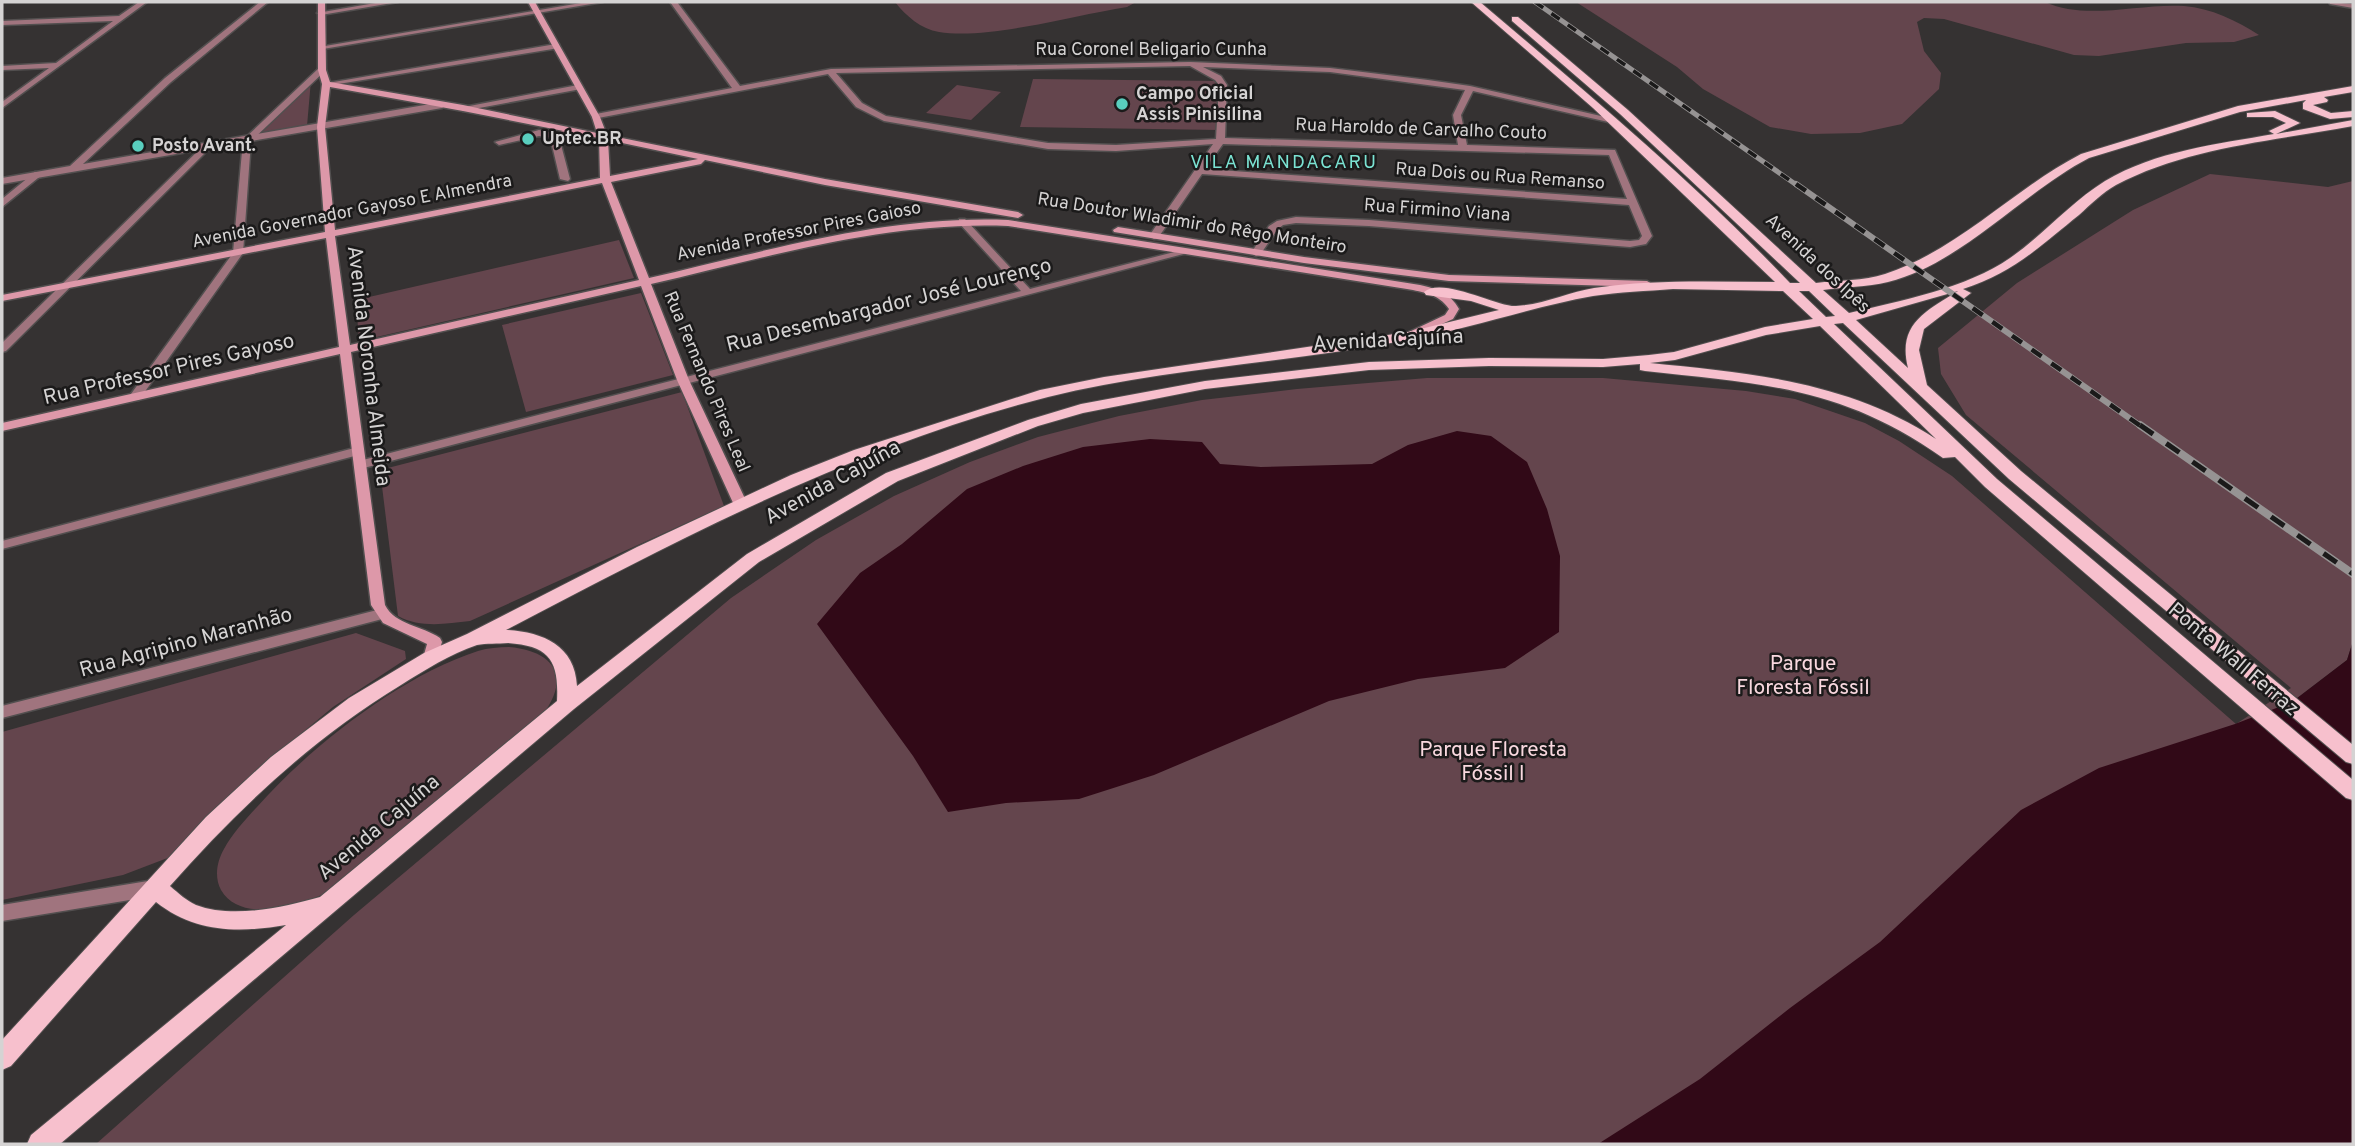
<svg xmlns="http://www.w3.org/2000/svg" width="2355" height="1146" font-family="Overpass,sans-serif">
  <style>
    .green { fill: #64454d }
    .water { fill: #310917 }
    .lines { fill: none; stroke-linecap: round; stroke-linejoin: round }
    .minor-casing { stroke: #524f4f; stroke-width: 3 }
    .tertiary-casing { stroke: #524f4f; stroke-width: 3 }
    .secondary-casing { stroke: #524f4f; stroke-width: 3 }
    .primary-casing { stroke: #524f4f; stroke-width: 2 }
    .minor { fill: #a0747e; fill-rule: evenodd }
    .tertiary { fill: #a0747e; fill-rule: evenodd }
    .secondary { fill: #dd98a9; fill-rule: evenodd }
    .primary { fill: #f7c0cd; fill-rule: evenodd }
    .rail-far2-casing { stroke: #969393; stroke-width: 5 }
    .rail-far1-casing { stroke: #969393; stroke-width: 6 }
    .rail-casing { stroke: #969393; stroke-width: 8 }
    .rail-far2 { stroke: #1b1a1a; stroke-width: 3.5; stroke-dasharray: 10; stroke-linecap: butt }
    .rail-far1 { stroke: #1b1a1a; stroke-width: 4.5; stroke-dasharray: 12; stroke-linecap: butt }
    .rail { stroke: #1b1a1a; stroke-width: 5; stroke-dasharray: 16; stroke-linecap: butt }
    .poi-dot { fill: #59cebe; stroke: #1b1a1a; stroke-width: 2.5 }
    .labels { text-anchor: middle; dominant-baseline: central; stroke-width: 5; stroke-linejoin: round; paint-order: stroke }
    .far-street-label { font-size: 18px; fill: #d5d3d3; stroke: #1b1a1a }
    .far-poi-label { font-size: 18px; font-weight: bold; fill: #d5d3d3; stroke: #1b1a1a; text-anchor: start }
    .far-neighbourhood-label { font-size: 19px; letter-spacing: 2px; fill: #7be3d3; stroke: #1b1a1a }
    .street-label { font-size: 21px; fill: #d5d3d3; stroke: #1b1a1a }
    .park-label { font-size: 21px; fill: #f9d8df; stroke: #1b1a1a }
  </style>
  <rect width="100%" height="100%" fill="#353232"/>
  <path class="green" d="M895 2H1136L1127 7C1075 15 989 40 939 32 921 29 906 16 895 2Z
    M1576 2H2045C2086 21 2140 3 2184 6 2211 8 2237 21 2259 35L2234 42 2186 43 2099 56 2074 55 1944 19 1924 18 1917 22 1924 51 1941 73 1939 89 1902 124 1860 133 1811 134 1770 127 1703 89 1677 67Z
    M1033 79 1219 81V130L1020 127Z
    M311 80 307 126 259 134Z
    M957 85 1001 92 971 120 926 113Z
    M2210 174 2328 187 2353 181V641L2347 660 2292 702 1617 1144H96L354 915 731 598 816 540 894 496 970 462 1038 437 1119 416 1202 400 1297 389 1427 378H1603L1746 391 1795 399 1865 423 1899 441 1952 476 2236 724 2291 688 1966 415 1941 374 1938 348 2017 283 2133 210Z
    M619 240 634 278 359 341 356 300Z
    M641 293 673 375 526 412 502 325Z
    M682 392 724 506 470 621C445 624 420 628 398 616L380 470Z
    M356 633 405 651 406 659 333 707 284 748 178 854 123 875 2 900V732Z
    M509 647C553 651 571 675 544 713L334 889C306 904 242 926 221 890 214 877 217 861 224 849 232 834 245 820 257 807 310 747 400 676 478 651 488 648 499 647 509 647Z"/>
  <path class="water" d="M1457 431 1491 436 1527 462 1547 509 1560 556 1559 632 1505 668 1418 679 1329 701 1154 775 1079 799 1006 803 948 812 913 756 817 624 860 573 902 544 967 489 1023 466 1083 447 1150 439 1202 442 1220 464 1261 467 1372 464 1408 445Z
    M2353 641V1144H1598L1700 1079 1790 1008 1880 942 2021 810 2099 768 2235 724 2292 702 2347 660Z"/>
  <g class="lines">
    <g class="minor-casing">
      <path id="minor" d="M139 2H147L2 108V102L49 68 2 70V66L56 63 113 21 2 25V21L119 16Z
        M381 2H398L321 15 317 13Z
        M587 2H603L323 49 319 47Z
        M670 2H677L740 86 831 69 1190 62 1330 68 1428 80 1470 86 1614 119 1618 122 1617 124 1473 91 1461 115 1467 145 1615 150 1652 236 1646 244 1630 247 1369 226 1296 223 1283 225 1277 230 1260 255 1256 256 1251 253 1269 226 1277 221 1296 217 1369 220 1630 241 1639 240 1642 236 1629 205 1202 174 1158 238 1154 239 1149 236 1213 144 1116 151 1048 149 884 121 856 107 828 74 593 119 592 117 596 114 732 88ZM1190 66 1215 80 1219 85 1216 139 1116 145 1048 143 886 116 862 103 836 73ZM1203 67 1330 72 1465 90 1453 115 1458 145 1225 138 1227 85 1221 76ZM1223 144 1609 155 1627 199 1205 169Z
        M2329 2 2353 4V8L2330 4Z
        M556 44H559V48L326 86 322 84Z
        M319 68 326 70 251 141 243 253 139 400H131V394L233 253 243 140Z
        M578 85H581V89L463 111 459 108Z
        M539 130 557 134 563 130 567 133 560 141 570 179 568 181 560 179 551 141 552 138 539 136 499 145 495 142Z
        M205 144 212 146 6 351 2 352V343Z
        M35 172 43 174 2 207V199Z
        M959 219H965L1030 289 1186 249 1191 252 360 469 354 465 355 462 1021 291 959 223Z
        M358 447 364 451 362 454 2 549V541Z
        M381 609 388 614 386 618 2 718V706Z"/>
    </g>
    <g class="tertiary-casing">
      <path id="tertiary" d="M260 2H268L171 82 83 164 442 102 446 105 442 108 2 184V178L70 166 165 78Z
        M154 880 160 883 163 888 160 893 154 896 2 921V905Z"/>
    </g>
    <g class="secondary-casing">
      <path id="secondary" d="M318 2H325L326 70 330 82 463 105 597 133 592 117 528 2H535L600 117 607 135 825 179 1018 212 1023 215 1018 218 825 185 705 160 701 164 611 182 649 278C767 251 886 215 1008 220L1420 285C1437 289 1450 293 1459 309L1453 319 1413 337 1409 336V332L1445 315 1449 309C1439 294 1423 292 1407 289L1008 226C887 221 768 257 651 284L689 380 748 505 741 509 734 505 677 380 641 286 351 352 385 605C395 625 423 626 440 638L442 642 436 662H426L423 658 427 644 383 623 371 605 340 354 2 431V423L339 347 326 238 2 301V295L325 232 317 127 322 84 318 70ZM330 87 463 111 599 138 600 178 335 230 325 127ZM608 140 698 159 610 176ZM602 183 639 280 350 345 335 236Z
        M1118 227 1304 257 1449 275 1647 281 1652 284 1647 287 1449 281 1304 263 1114 232 1113 230Z"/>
    </g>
    <g class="primary-casing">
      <path id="primary" d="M1471 2H1480C1586 92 1694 182 1790 283H1800L1620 114 1512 21V17H1518L1628 110 1816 283C1838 280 1864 281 1885 274 1960 249 2013 189 2081 154L2238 106 2353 86V92L2324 97 2328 100 2327 102 2313 105 2331 113 2353 111V117L2330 119 2303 109V103L2306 100 2240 112 2089 158C2022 193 1961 264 1888 282 1867 287 1844 287 1823 290L1849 313C1900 301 1967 288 2010 258 2043 235 2071 202 2105 181 2155 151 2218 144 2274 134L2269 131 2286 123 2273 117H2247V113L2275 111 2300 123 2276 134 2353 120V126C2274 141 2188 147 2116 185 2103 192 2090 205 2079 215 2039 247 2013 273 1963 289L1971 293 1924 329 1919 350 1927 385 2021 471 2353 745V764L2346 762 2009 479 1843 323 1834 324 1997 479 2353 780V800L2346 798 1985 487 1955 457 1943 458C1842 387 1764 384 1645 371L1640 370V364L1603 367 1489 366 1369 370 1205 389 1083 413 1038 426 898 481 759 562 574 709 60 1144H27L31 1135 286 925C239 933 195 933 156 902L11 1066 2 1070V1040L206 817 271 757 349 698 424 653 467 634 637 547 791 475 854 450 1040 390 1104 377 1408 332 1499 310 1471 301 1426 295 1424 292C1442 276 1497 307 1516 306 1542 305 1569 292 1594 288 1654 279 1715 282 1775 282L1593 108ZM1673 289 1783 291 1813 319 1765 327 1674 352 1649 355 1603 359 1489 358 1369 362 1205 381 1081 404 1028 420 886 473 747 554 577 686C575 645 542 632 506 630 680 539 857 445 1048 397 1166 368 1289 363 1407 340 1470 329 1531 307 1593 296 1619 292 1647 291 1673 289ZM1799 291H1809L1835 316 1826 317ZM1958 291C1926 311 1897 324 1908 368L1856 320ZM1820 326 1936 439C1849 382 1751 373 1650 363L1675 360 1766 335ZM508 643C550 646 559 661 557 701L320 897C284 907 233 919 196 905 187 901 178 893 170 886 238 809 312 739 401 685 425 670 450 654 477 645 486 643 498 644 508 643Z"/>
    </g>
    <use href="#minor" class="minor"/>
    <use href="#tertiary" class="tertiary"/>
    <use href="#secondary" class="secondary"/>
    <use href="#primary" class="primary"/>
    <g class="rail-far2-casing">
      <path id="rail-far2" d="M1535 2 1798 186"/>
    </g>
    <g class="rail-far1-casing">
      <path id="rail-far1" d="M1796 184 2142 427"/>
    </g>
    <g class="rail-casing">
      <path id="rail" d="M2140 425 2353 574"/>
    </g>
    <use href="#rail-far2" class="rail-far2"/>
    <use href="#rail-far1" class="rail-far1"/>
    <use href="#rail" class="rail"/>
  </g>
  <g class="poi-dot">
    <circle cx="1122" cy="104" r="7"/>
    <circle cx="528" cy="139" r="7"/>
    <circle cx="138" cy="146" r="7"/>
  </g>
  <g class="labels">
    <g class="far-street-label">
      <text x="1151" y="50">Rua Coronel Beligario Cunha</text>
      <text transform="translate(1421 130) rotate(2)">Rua Haroldo de Carvalho Couto</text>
      <text transform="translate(1500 177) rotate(4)">Rua Dois ou Rua Remanso</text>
      <text transform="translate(1437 211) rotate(4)">Rua Firmino Viana</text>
      <text transform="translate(352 212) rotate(-11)">Avenida Governador Gayoso E Almendra</text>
      <text transform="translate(1192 224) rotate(9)">Rua Doutor Wladimir do Rêgo Monteiro</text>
      <text transform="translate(799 232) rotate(-11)">Avenida Professor Pires Gaioso</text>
      <text transform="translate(1817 264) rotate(43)">Avenida dos Ipês</text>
      <text transform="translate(706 382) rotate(67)">Rua Fernando Pires Leal</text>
    </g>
    <g class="far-poi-label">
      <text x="1136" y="94">Campo Oficial<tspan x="1136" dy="21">Assis Pinisilina</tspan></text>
      <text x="542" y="139">Uptec.BR</text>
      <text x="152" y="146">Posto Avant.</text>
    </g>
    <g class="far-neighbourhood-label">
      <text x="1284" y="163">VILA MANDACARU</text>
    </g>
    <g class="street-label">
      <text transform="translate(889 306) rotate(-14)">Rua Desembargador José Lourenço</text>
      <text transform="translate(1388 341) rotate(-3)">Avenida Cajuína</text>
      <text transform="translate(368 366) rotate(83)">Avenida Noronha Almeida</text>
      <text transform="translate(169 370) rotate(-13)">Rua Professor Pires Gayoso</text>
      <text transform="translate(833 483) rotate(-29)">Avenida Cajuína</text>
      <text transform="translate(186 643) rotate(-15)">Rua Agripino Maranhão</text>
      <text transform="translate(2233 660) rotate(40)">Ponte Wall Ferraz</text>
      <text transform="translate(379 828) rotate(-40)">Avenida Cajuína</text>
    </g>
    <g class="park-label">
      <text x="1803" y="664">Parque<tspan x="1803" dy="24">Floresta Fóssil</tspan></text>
      <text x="1493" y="750">Parque Floresta<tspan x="1493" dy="24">Fóssil I</tspan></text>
    </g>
  </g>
  <rect width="2355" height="1146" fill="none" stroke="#d5d3d3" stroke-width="7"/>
</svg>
